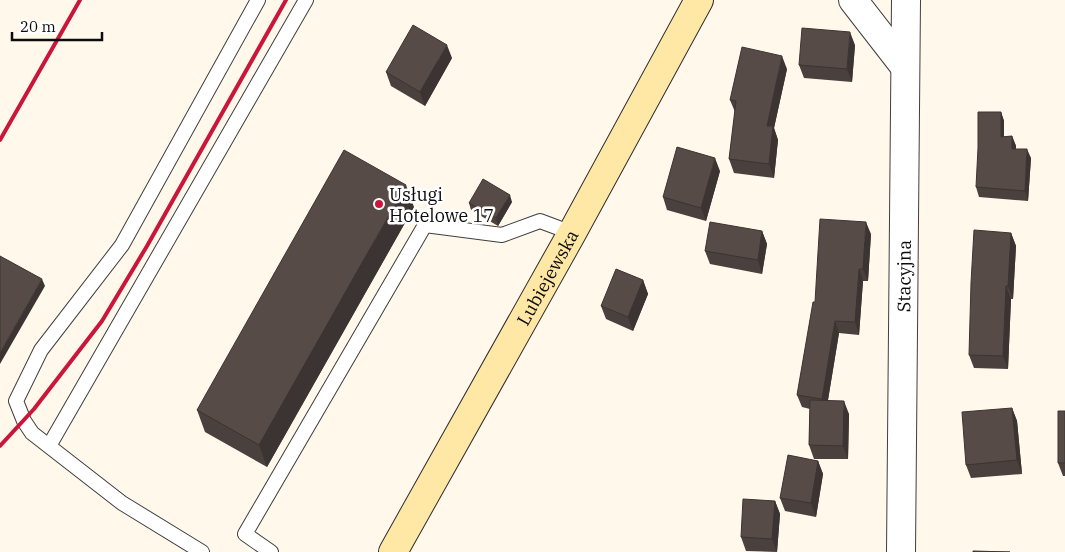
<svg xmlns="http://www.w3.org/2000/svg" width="1065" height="552" font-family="'IBM Plex Serif',serif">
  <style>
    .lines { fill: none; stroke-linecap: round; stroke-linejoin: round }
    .service-casing { stroke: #3f3f3f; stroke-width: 16 }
    .tertiary-casing { stroke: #3f3f3f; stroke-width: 30 }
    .secondary-casing { stroke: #2e2e2e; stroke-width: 30 }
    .service { stroke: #fff; stroke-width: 14 }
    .tertiary { stroke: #fff; stroke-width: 28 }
    .secondary { stroke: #ffe7a6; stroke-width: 28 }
    .rail { stroke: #ca163b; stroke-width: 4 }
    .wall { fill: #4a403d }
    .shaded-wall { fill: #3c3432 }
    .building { fill: #564b47; stroke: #3c3432 }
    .poi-dot { fill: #ca163b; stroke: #fff; stroke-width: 2 }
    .labels { text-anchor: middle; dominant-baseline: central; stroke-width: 5; stroke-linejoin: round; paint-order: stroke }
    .poi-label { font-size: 18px; fill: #0c0c0c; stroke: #fff; text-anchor: start }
    .street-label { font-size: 18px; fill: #0c0c0c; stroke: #fff }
  </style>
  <rect width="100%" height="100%" fill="#fff8eb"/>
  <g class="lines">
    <g class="service-casing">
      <path id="service" d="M49 446 306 0
        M202 552 122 503 32 433 24 421 16 401 41 350 122 245 258 0
        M271 552 245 534 425 225 502 235 540 221 572 233"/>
    </g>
    <g class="tertiary-casing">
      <g id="tertiary">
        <path d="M853 0 905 67"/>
        <path id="s1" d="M901 552 906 0"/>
      </g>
    </g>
    <g class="secondary-casing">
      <g id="secondary">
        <path id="s2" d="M393 552 572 233 699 0"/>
      </g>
    </g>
    <use href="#service" class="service"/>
    <use href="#tertiary" class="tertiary"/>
    <use href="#secondary" class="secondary"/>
    <path class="rail" d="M0 140 80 0
      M0 446 34 409 102 321 147 246 286 0"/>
  </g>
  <path class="wall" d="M855 45 852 82 804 78 799 65Z
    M452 58 425 106 391 86 386 72Z
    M787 69 774 128 778 140 774 178 734 173 729 159 735 112 730 100Z
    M1001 112 1004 121V137L1012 136 1016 146V149L1031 158 1028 201 979 197 976 187Z
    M720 171 706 221 667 210 663 197Z
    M512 202 498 226 471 210 469 203Z
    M414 207 267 467 205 432 197 410Z
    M762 231 767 244 762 274 710 264 705 251Z
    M1011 233 1016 246 1013 299H1011L1008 369 974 368 969 355Z
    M871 234 868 281H863L859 335 839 333 828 400 849 414 848 459H814L809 445 810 409 802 407 797 395 815 302Z
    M643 280 648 294 633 331 606 319 601 306Z
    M1012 408 1017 421 1022 474 971 478 966 465Z
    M1065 411V476H1063L1058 463Z
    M818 461 823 474 816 517 785 511 780 498Z
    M775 501 780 514 777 552 746 551 741 537Z"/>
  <path class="shaded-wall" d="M850 32 855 45 852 82 847 69Z
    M447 45 452 58 425 106 420 92Z
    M782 56 787 69 774 128 778 140 774 178 769 164 767 126Z
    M1001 112 1004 121V146L1001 137Z
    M1012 136 1016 146 1015 158 1012 149Z
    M1027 149 1031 158 1028 201 1025 191Z
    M715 158 720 171 706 221 701 208Z
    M406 185 414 207 267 467 259 445Z
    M510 195 512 202 498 226 496 218Z
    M866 222 871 234 868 281 863 269Z
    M762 231 767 244 762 274 758 260Z
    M1011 233 1016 246 1013 299 1008 286Z
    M859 269 863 281 859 335 855 322Z
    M42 279 45 286 0 364V353Z
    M643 280 648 294 633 331 628 317Z
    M1006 286 1011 299 1008 369 1003 356Z
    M835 321 839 333 826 412 822 399Z
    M844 401 849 414 848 459 843 446Z
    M1012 408 1017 421 1022 474 1017 460Z
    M818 461 823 474 816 517 811 503Z
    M775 501 780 514 777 552 772 539Z"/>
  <path class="building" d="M413 25 447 45 420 92 386 72Z
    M802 28 850 32 847 69 799 65Z
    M742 47 782 56 767 126H773L769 164 729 159 736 101 730 100Z
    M978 112H1001V137L1012 136V149H1027L1025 191 976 187 978 148Z
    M677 147 715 158 701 208 663 197Z
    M344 150 406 185 259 445 197 410Z
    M483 179 510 195 496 218 469 203Z
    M820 219 866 222 863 269H859L855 322 835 321 822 399 797 395 813 302H815Z
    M710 222 762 231 758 260 705 251Z
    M974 230 1011 233 1008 286H1006L1003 356 969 355 971 283Z
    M0 256 42 279 0 353Z
    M616 269 643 280 628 317 601 306Z
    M810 400 844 401 843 446 809 445Z
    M1012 408 1017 460 966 465 962 412Z
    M1058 411H1065V463H1058Z
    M788 455 818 461 811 503 780 498Z
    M743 499 775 501 772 539 741 537Z
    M973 551 1010 552H973Z"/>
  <circle class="poi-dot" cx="379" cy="204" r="5"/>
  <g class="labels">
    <g class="poi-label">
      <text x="389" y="194">Usługi<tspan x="389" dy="21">Hotelowe 17</tspan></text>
    </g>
    <g class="street-label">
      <text stroke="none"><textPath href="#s1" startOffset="276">Stacyjna</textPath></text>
      <text stroke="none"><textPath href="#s2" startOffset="315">Lubiejewska</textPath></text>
    </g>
  </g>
  <path d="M12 32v8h90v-8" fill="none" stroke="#0c0c0c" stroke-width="2.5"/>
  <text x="20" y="32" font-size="15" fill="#0c0c0c" stroke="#ffffff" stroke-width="4" paint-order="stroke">20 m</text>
</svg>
